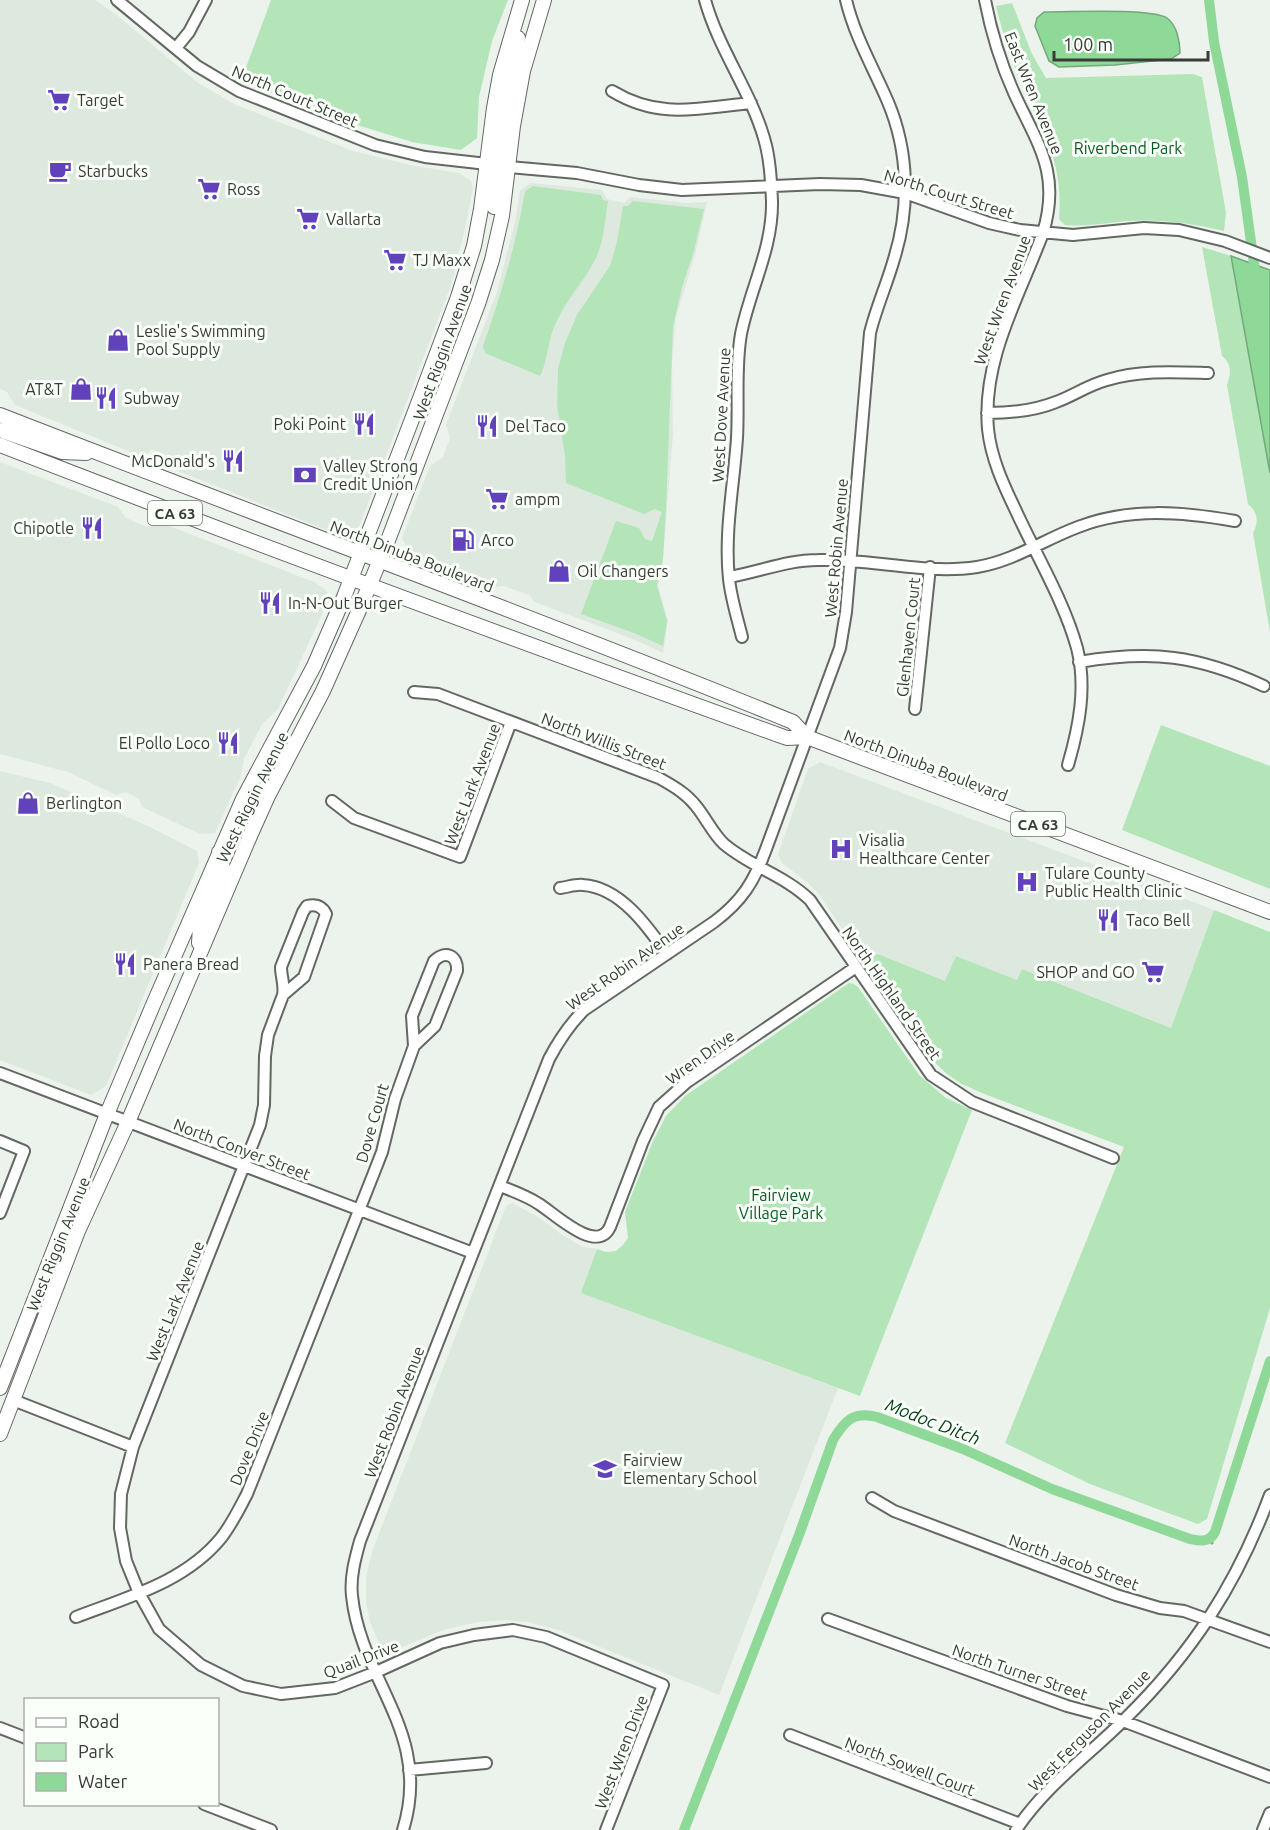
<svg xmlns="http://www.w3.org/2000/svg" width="1270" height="1830" font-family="Ubuntu,sans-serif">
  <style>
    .built { fill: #dde9de }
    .green { fill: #b3e5b8 }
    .water { fill: #8ed898; stroke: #74a97b; stroke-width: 1.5 }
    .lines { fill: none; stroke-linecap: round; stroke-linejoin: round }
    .stream { stroke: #74a97b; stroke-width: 3 }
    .canal { stroke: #8ed898; stroke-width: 10 }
    .minor-casing { stroke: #636863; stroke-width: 14 }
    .major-casing { stroke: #636863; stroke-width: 16 }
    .minor { stroke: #fff; stroke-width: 10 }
    .major { stroke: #fff; stroke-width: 14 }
    .labels { text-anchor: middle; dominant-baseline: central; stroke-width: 6; stroke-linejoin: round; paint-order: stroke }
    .shield { fill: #fafffa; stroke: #727672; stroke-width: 1.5 }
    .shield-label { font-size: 15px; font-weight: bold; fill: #383b38 }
    .street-label { font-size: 16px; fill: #383b38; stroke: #fafffa }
    .poi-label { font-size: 16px; fill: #383b38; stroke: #fafffa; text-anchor: start }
    .park-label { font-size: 16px; fill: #055b21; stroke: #fafffa }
    .water-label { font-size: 18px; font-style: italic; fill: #053d15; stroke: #fafffa }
  </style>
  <rect width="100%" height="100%" fill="#ecf2ec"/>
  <path class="built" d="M0 0H95L118 16 198 83 234 104 353 151 410 165 459 173 471 181 473 188 465 229 451 285 359 527 350 535H339L178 471 172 465 170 457 152 449 145 455H138L15 405 7 392 0 389Z
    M531 183 602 190 607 199 624 203 630 197 688 203 707 202 695 255 676 317 672 362 673 434 663 559 658 586 668 620 663 653 635 640 535 602 529 595 504 586 495 587 410 555 402 538 430 466 443 457 450 438 446 425 497 292 515 222 520 191Z
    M0 462 118 507 126 518 147 527 159 522 314 582 326 590 328 597 325 608 278 709 262 724 244 759 240 778 215 833 200 834 142 807 139 799 126 792 116 795 68 772 0 754Z
    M820 762 1214 910 1171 1028 1022 969 1017 980 956 956 945 981 878 954 864 961 818 893 807 882 782 863 778 854 808 769Z
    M0 771 50 783 148 826 197 851 199 863 106 1086 91 1095 0 1060Z
    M512 1203 538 1217 561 1234 583 1247 597 1249 582 1293 838 1388 719 1695 558 1630 527 1622 506 1620 478 1622 443 1630 393 1651H385L381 1648 370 1622 366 1602V1577L373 1549 506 1206Z"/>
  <path class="green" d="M271 0H508L492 41 479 97 477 138 461 150 412 142 354 124 241 81Z
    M1012 3 1032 54 1046 78 1193 74 1202 77 1226 213 1224 231C1191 223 1159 219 1126 221 1105 223 1085 227 1065 225L1059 219C1064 158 1041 131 1019 78 1009 54 1002 31 996 6Z
    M533 186 601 195 603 200 608 201C605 220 604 243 595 260 583 283 564 302 554 327 549 339 545 370 540 376L485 353 483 346C501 295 516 245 525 191Z
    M633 201 704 209 693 254 682 287 673 326 666 507 663 559 657 586 667 621 663 646 634 633 581 614 616 521 639 528 645 539 652 541 662 512 655 509 644 514 566 483 565 456 557 404 558 369 565 343 577 315 610 266 617 242 623 206H628Z
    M1202 247 1231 256 1270 473V632L1253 533C1259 522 1258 512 1248 504L1227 385C1231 373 1232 364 1222 356Z
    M1161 725 1270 766V889L1122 830Z
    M1214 910 1270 932V1308L1207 1519 1198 1524 1090 1484 1005 1443 1124 1147 982 1093 962 1084 947 1074 931 1059 864 961 878 954 945 981 956 956 1017 980 1022 969 1171 1028Z
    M849 983 854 984 858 987 919 1075 946 1098 972 1110 860 1396 581 1293 597 1249 606 1252 616 1251 623 1245 628 1238 625 1212 653 1141 666 1116 685 1096Z"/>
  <path class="water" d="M1044 12C1067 12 1152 8 1167 18 1177 25 1180 42 1180 53L1171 59 1115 65 1059 67 1049 61 1035 26 1037 18Z
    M1231 256 1270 270V473Z"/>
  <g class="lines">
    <path class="stream" d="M1210 1539 1212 1543"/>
    <path class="canal" d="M1209 0 1214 42 1242 177 1256 278
      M684 1830 799 1535 833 1440C845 1420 854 1411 877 1417L963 1449 1052 1489 1190 1539C1200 1541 1209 1543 1215 1532L1270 1361"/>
    <g class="minor-casing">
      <path id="minor" d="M117 0 197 66 239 91 375 145 425 157 487 164
        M705 0C719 50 750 90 764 138 770 158 771 180 772 201 773 248 750 289 741 334 735 368 739 403 737 438 734 484 724 532 729 579 731 598 737 617 742 637
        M985 0C991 31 1001 64 1014 93 1038 145 1061 173 1043 233 1019 297 982 359 988 429 991 458 1003 484 1016 511 1036 555 1064 601 1077 648 1087 687 1079 727 1068 765
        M176 48 189 32 206 0
        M612 91C660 120 698 108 751 103
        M509 167 577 173 639 185 682 190 820 184 861 185 905 193 989 223 1020 230 1073 235 1144 228 1179 230 1225 241 1270 258
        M987 413C1011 413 1034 411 1056 402 1073 396 1088 385 1107 380 1140 370 1174 372 1208 373
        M729 577C759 572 787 560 818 560 870 558 925 575 977 567 1014 561 1043 540 1078 527 1130 507 1182 512 1235 521
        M1079 662C1152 650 1197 655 1264 686
        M414 692 438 694 659 778C673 786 686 793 696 806 706 818 713 834 724 844 751 867 784 875 810 900L931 1075 972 1102 1113 1158
        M915 709 930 567
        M332 801 354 818 460 857 511 722
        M560 888C568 887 576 884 583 885 620 887 648 927 667 954
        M283 995C285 985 281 977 281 967L303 912 307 906C316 904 322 906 326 914L304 977 283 995 268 1035 265 1056 264 1105 260 1125 133 1447 121 1494 120 1528 126 1561 139 1593 159 1629 201 1665 243 1686 281 1694 335 1688 376 1672 440 1643 474 1635 513 1630 546 1637 663 1685 606 1830
        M0 1073 473 1253
        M0 1141 24 1151 0 1213
        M500 1186C513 1191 527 1196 539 1204 555 1214 597 1255 610 1227L643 1141 659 1107 687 1082 856 967
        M13 1400 133 1447
        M872 1498 894 1511 1116 1595 1160 1608 1184 1611 1270 1642
        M76 1617C128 1597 185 1582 221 1538 232 1524 239 1509 247 1494L375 1170 382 1152 395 1099 414 1046 435 1026 457 971C458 955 445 950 434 961L412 1016 414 1046
        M828 1619 1067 1706 1123 1721 1270 1777
        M0 1728 26 1738
        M790 1735 1020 1824
        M409 1770 486 1763
        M204 1804 271 1830
        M403 1830C433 1733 361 1682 352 1596 350 1577 355 1559 360 1541L549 1059C559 1040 569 1025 584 1010L714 922C742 901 754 882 766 849L840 648 846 612 870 333C876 308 887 284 894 259 910 208 909 152 888 102 873 67 855 37 846 0
        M1016 1830C1045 1786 1088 1756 1125 1719 1192 1653 1237 1584 1270 1495
        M1263 1830 1270 1813"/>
    </g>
    <g class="major-casing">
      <path id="major" d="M487 164 494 167 498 173 494 207
        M509 167C505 165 501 163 499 158 493 142 513 59 518 38
        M0 415C264 518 530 615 793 722L807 737
        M0 430 62 452 86 453
        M0 445C261 546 523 643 787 738L807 737 1270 912
        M199 943 200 926 223 868 219 852
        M0 1388 107 1114 153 1005 243 799 314 666 344 597 419 401 458 297 474 246 481 209 494 108 500 75 522 0
        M0 1434 78 1231 128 1122 250 836 268 796 323 691 360 608 387 543 478 304 492 260 502 216 513 126 523 71 544 0"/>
    </g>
    <use href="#minor" class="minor"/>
    <use href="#major" class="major"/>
  </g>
  <defs>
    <g id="supermarket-bare" transform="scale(1.8)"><path d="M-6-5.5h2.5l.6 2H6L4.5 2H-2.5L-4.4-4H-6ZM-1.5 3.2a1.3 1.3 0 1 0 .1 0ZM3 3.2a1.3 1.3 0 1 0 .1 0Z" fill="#6142bb" stroke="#fafffa" stroke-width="2.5" paint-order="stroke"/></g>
    <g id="cafe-bare" transform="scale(1.8)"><path d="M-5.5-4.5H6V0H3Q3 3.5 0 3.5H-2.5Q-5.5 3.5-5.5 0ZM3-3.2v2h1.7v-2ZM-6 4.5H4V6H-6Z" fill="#6142bb" stroke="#fafffa" stroke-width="2.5" paint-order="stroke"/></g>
    <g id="shop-bare" transform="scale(1.8)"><path d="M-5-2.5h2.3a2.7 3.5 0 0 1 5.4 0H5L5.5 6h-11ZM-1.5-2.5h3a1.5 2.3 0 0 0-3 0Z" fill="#6142bb" stroke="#fafffa" stroke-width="2.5" paint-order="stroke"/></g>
    <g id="restaurant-bare" transform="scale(1.8)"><path d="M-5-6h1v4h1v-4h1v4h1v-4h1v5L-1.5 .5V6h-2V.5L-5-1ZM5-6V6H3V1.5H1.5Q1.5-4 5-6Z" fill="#6142bb" stroke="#fafffa" stroke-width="2.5" paint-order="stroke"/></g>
    <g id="bank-bare" transform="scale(1.8)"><path d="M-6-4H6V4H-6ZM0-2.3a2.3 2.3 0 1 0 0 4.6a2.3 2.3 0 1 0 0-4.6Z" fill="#6142bb" stroke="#fafffa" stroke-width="2.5" paint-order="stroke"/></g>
    <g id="fuel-bare" transform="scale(1.8)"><path d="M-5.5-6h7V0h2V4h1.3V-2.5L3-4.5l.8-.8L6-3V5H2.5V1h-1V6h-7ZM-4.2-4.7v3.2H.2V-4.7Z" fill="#6142bb" stroke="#fafffa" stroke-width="2.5" paint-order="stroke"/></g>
    <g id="hospital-bare" transform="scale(1.8)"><path d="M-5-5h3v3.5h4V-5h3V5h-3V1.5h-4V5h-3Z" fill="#6142bb" stroke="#fafffa" stroke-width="2.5" paint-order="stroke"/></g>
    <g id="school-bare" transform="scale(1.8)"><path d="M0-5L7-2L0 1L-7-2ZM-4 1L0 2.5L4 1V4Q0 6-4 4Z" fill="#6142bb" stroke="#fafffa" stroke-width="2.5" paint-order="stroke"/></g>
  </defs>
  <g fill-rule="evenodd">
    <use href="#supermarket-bare" x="59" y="100"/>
    <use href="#cafe-bare" x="60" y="171"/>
    <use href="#supermarket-bare" x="209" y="189"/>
    <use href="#supermarket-bare" x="308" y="219"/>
    <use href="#supermarket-bare" x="395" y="260"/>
    <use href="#shop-bare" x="118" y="340"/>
    <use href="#shop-bare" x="81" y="389"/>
    <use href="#restaurant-bare" x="106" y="398"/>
    <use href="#restaurant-bare" x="364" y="424"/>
    <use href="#restaurant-bare" x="487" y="426"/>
    <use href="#restaurant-bare" x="233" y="461"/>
    <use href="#bank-bare" x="305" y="475"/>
    <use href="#supermarket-bare" x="497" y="499"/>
    <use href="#restaurant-bare" x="92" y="528"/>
    <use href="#fuel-bare" x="463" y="540"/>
    <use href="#shop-bare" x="559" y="571"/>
    <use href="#restaurant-bare" x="270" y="603"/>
    <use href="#restaurant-bare" x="228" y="743"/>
    <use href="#shop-bare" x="28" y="803"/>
    <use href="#hospital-bare" x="841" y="849"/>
    <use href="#hospital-bare" x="1027" y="882"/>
    <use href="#restaurant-bare" x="1108" y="920"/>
    <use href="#restaurant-bare" x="125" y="964"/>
    <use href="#supermarket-bare" x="1153" y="972"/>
    <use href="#school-bare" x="605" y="1469"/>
  </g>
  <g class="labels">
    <g class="shield">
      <rect x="148" y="501" width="54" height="24" rx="4.5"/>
      <rect x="1011" y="812" width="54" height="24" rx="4.5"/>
    </g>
    <g class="shield-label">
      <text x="175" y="513">CA 63</text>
      <text x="1038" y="824">CA 63</text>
    </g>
    <g class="street-label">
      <text transform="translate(1034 93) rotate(68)">East Wren Avenue</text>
      <text transform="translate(295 96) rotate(23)">North Court Street</text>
      <text transform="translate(949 194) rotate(17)">North Court Street</text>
      <text transform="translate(1002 300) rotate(-70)">West Wren Avenue</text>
      <text transform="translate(442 352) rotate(-70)">West Riggin Avenue</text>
      <text transform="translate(721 415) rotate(-87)">West Dove Avenue</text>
      <text transform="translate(836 548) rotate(-85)">West Robin Avenue</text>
      <text transform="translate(412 556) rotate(21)">North Dinuba Boulevard</text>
      <text transform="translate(908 637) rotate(-84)">Glenhaven Court</text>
      <text transform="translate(604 741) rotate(21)">North Willis Street</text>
      <text transform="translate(926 765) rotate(21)">North Dinuba Boulevard</text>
      <text transform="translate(472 784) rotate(-69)">West Lark Avenue</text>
      <text transform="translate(252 797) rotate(-64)">West Riggin Avenue</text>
      <text transform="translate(625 966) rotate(-35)">West Robin Avenue</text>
      <text transform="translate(892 993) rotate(55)">North Highland Street</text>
      <text transform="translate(700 1057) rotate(-36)">Wren Drive</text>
      <text transform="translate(372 1123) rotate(-74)">Dove Court</text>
      <text transform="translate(242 1149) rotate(21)">North Conyer Street</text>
      <text transform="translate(58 1244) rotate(-68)">West Riggin Avenue</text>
      <text transform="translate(175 1301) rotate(-68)">West Lark Avenue</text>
      <text transform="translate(394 1412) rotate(-69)">West Robin Avenue</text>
      <text transform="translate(249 1448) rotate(-68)">Dove Drive</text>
      <text transform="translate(1074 1562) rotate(20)">North Jacob Street</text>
      <text transform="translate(361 1659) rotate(-21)">Quail Drive</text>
      <text transform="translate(1020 1672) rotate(19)">North Turner Street</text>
      <text transform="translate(1089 1730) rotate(-45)">West Ferguson Avenue</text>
      <text transform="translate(621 1752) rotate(-69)">West Wren Drive</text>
      <text transform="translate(910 1766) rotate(21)">North Sowell Court</text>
    </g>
    <g class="poi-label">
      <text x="77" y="100">Target</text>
      <text x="78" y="171">Starbucks</text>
      <text x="227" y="189">Ross</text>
      <text x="326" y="219">Vallarta</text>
      <text x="413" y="260">TJ Maxx</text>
      <text x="136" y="331">Leslie's Swimming<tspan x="136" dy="18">Pool Supply</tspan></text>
      <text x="63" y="389" text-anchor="end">AT&amp;T</text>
      <text x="124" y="398">Subway</text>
      <text x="346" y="424" text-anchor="end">Poki Point</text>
      <text x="505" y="426">Del Taco</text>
      <text x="215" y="461" text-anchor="end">McDonald's</text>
      <text x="323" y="466">Valley Strong<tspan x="323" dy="18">Credit Union</tspan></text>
      <text x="515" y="499">ampm</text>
      <text x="74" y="528" text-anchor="end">Chipotle</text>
      <text x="481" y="540">Arco</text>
      <text x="577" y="571">Oil Changers</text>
      <text x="288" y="603">In-N-Out Burger</text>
      <text x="210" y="743" text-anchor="end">El Pollo Loco</text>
      <text x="46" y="803">Berlington</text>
      <text x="859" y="840">Visalia<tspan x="859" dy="18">Healthcare Center</tspan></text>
      <text x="1045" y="873">Tulare County<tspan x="1045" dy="18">Public Health Clinic</tspan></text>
      <text x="1126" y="920">Taco Bell</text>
      <text x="143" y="964">Panera Bread</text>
      <text x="1135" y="972" text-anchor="end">SHOP and GO</text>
      <text x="623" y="1460">Fairview<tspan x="623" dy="18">Elementary School</tspan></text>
    </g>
    <g class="park-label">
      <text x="1128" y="148">Riverbend Park</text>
      <text x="781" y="1195">Fairview<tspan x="781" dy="18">Village Park</tspan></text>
    </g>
    <g class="water-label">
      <text transform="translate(933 1421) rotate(21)">Modoc Ditch</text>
    </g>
  </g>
  <rect x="24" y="1698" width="195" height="108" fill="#fafffa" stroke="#acb1ac" stroke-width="1.5"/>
  <rect x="36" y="1718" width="30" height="9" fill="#ffffff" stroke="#acb1ac" stroke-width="1.5"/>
  <text x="78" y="1728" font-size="18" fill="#383b38">Road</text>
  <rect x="36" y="1743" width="30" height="18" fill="#b3e5b8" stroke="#acb1ac" stroke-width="1.5"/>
  <text x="78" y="1758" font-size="18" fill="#383b38">Park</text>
  <rect x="36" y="1773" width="30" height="18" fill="#8ed898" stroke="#acb1ac" stroke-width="1.5"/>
  <text x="78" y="1788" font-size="18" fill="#383b38">Water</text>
  <path d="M1054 51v9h154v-9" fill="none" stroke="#383b38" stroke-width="3"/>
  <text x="1063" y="51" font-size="18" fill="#383b38" stroke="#fafffa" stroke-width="4.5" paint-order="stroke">100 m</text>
</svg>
